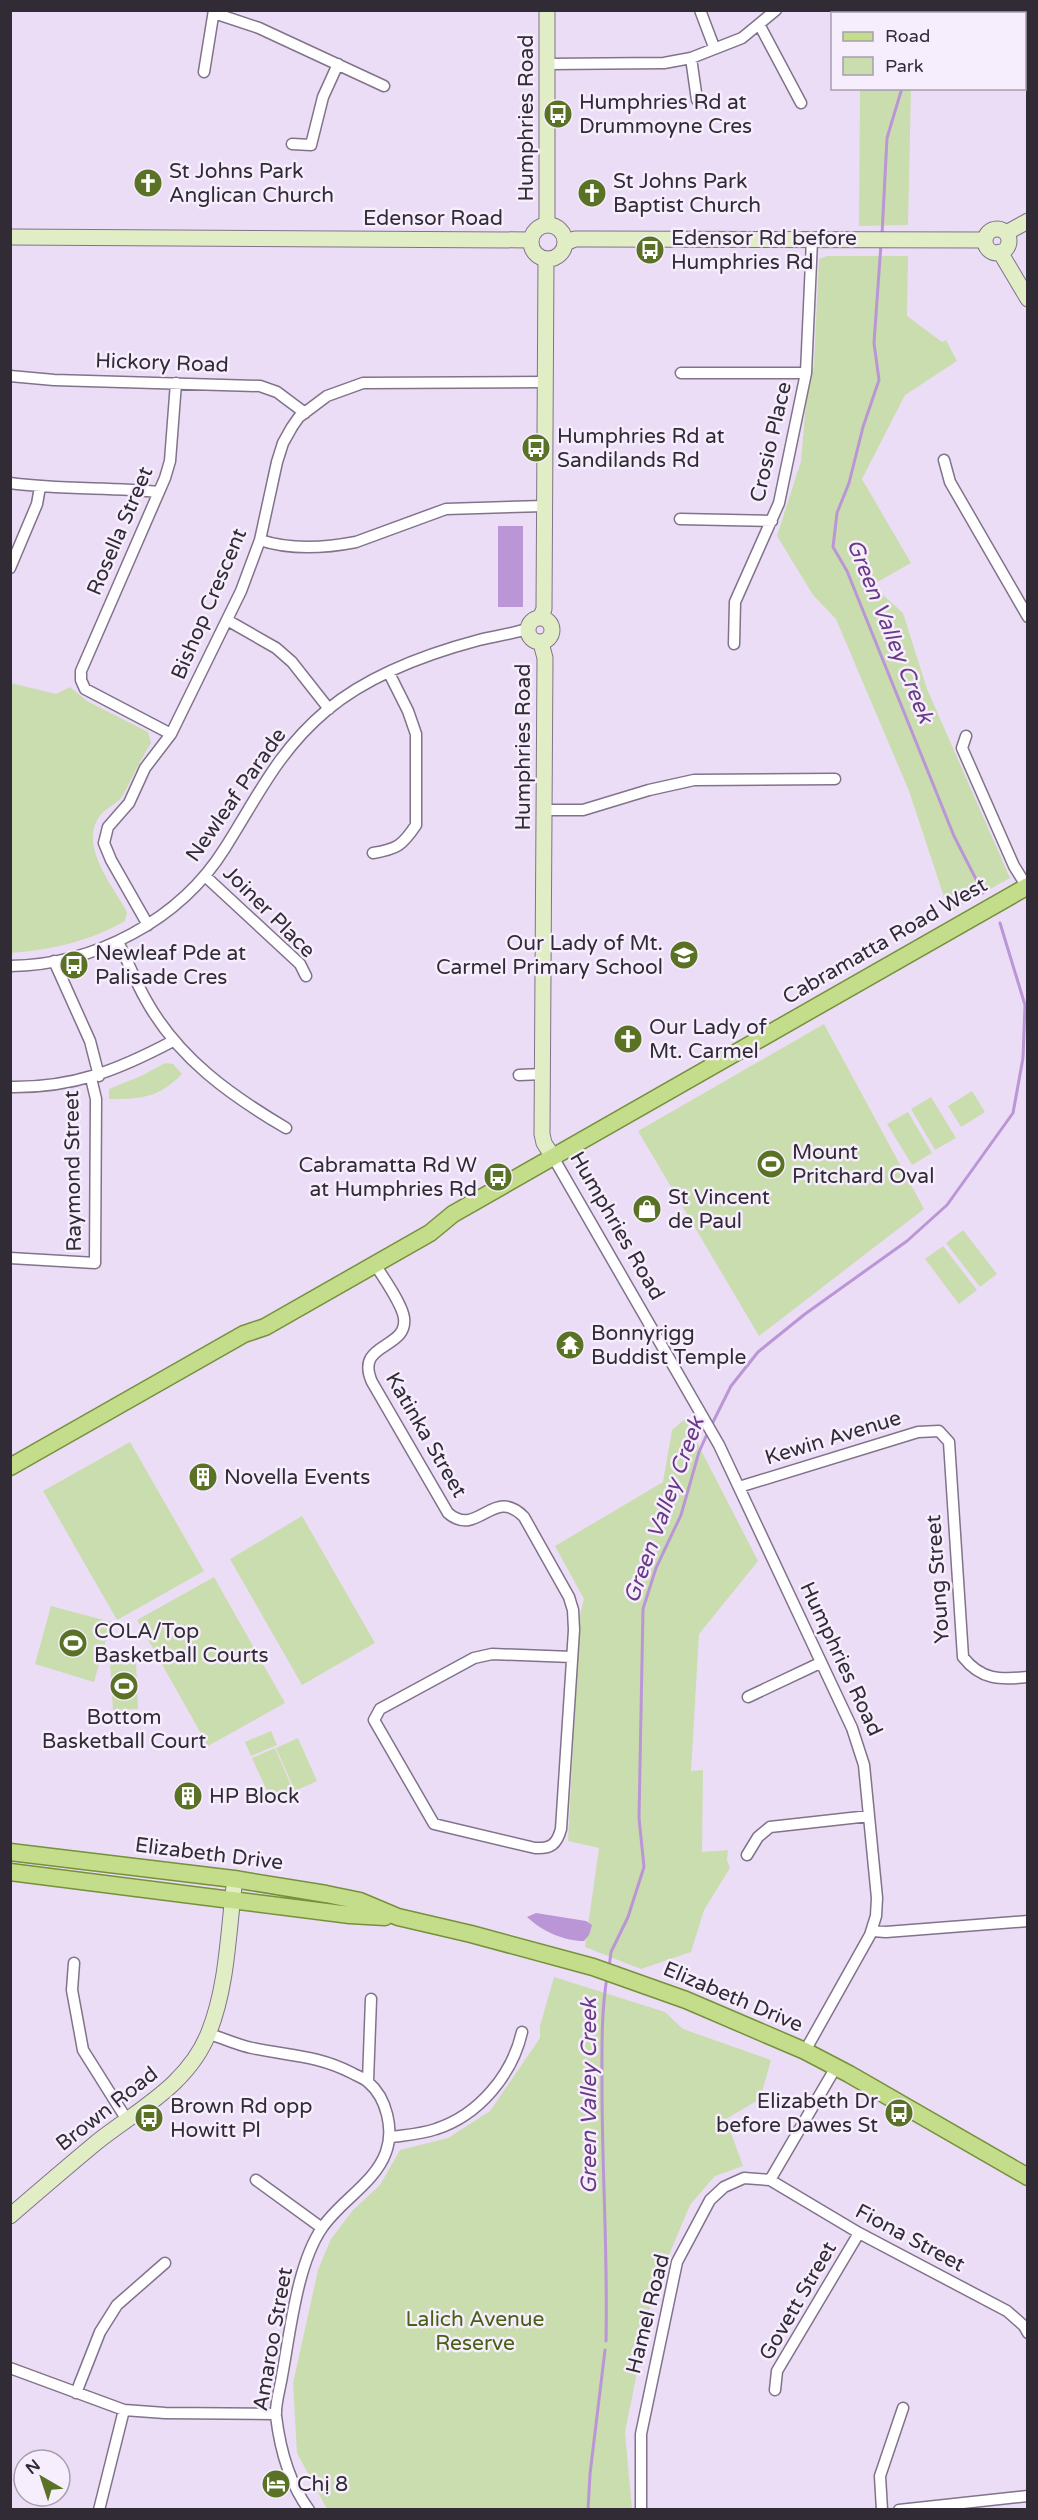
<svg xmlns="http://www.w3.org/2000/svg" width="1038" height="2520" font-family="'Varela Round',sans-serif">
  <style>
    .green { fill: #caddae }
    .water { fill: #bb96d6 }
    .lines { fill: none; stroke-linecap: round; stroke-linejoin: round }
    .stream { stroke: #bb96d6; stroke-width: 3 }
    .street-casing { stroke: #80738a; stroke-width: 13 }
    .secondary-casing { stroke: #80738a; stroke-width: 17 }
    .primary-casing { stroke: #76903b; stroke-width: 19 }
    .street { stroke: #fff; stroke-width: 10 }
    .secondary { stroke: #e1eec5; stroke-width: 15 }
    .primary { stroke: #c3dd8b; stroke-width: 16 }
    .labels { text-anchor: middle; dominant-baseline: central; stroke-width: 5; stroke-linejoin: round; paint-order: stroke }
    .poi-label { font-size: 21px; fill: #312b35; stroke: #f6edfd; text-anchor: start }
    .street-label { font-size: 21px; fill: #312b35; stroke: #f6edfd }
    .park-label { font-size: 21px; fill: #485f14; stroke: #f6edfd }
    .water-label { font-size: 22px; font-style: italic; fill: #693a87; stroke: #f6edfd }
  </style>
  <rect width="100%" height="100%" fill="#ecddf7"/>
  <path class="green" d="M860 89H911L908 225 859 226Z
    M827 256H908L907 316 942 342 946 340 957 361 905 395 862 479 911 563 872 585 903 613 927 689 1010 878 949 912 909 791 836 619 813 595 777 536 801 461 806 402 814 364 819 259Z
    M11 683 56 694 70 687 87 701 148 732 151 743C140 760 133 777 123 795 118 804 105 808 99 817 79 846 113 886 127 912L125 921C91 941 50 950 11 953Z
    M824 1024 924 1209 759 1336 638 1131Z
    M165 1063 173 1064 182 1074C158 1098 142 1099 109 1099V1089L141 1076Z
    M972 1091 985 1112 961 1127 948 1106Z
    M931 1097 956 1138 935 1150 911 1109Z
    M908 1112 932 1153 912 1165 887 1124Z
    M963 1230 997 1274 980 1287 946 1243Z
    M943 1246 977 1290 959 1304 925 1259Z
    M685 1419 758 1561 699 1634 691 1771 703 1770 702 1852 728 1850 727 1860 730 1868 704 1910 691 1952 641 1969 585 1947 599 1848 568 1841 580 1615 584 1599 555 1546 663 1482 672 1430Z
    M130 1442 204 1571 117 1620 43 1491Z
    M302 1516 375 1643 302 1685 230 1559Z
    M214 1577 285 1703 208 1746 137 1620Z
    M51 1606 111 1622 94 1682 35 1664Z
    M136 1661 138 1709 113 1710 110 1663Z
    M271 1731 277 1745 251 1756 245 1742Z
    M298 1738 317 1781 295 1791 276 1748Z
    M275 1748 294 1792 272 1802 252 1758Z
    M554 1977 665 2012 683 2029 771 2060 760 2099 726 2119 743 2166 715 2176 690 2205 653 2293 625 2432 632 2509H327L297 2453 293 2383 318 2270 331 2239 353 2210 380 2185 400 2150 448 2138 490 2111 540 2038V2026Z"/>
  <path class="water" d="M498 526H523V607H498Z
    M536 1913 586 1921 592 1925 589 1935 584 1941C563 1941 542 1931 527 1917Z"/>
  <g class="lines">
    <path class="stream" d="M902 10 903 14
      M882 234 887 138 902 88
      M881 244 874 343 879 380 863 427 849 483 837 513 833 547 847 571 954 836 983 893
      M711 1426 731 1386 758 1352 805 1314 907 1241 947 1205 1013 1113 1023 1058 1025 1005 1000 923
      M609 1968 611 1952 628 1917 644 1867 639 1818 643 1609 656 1568 681 1515 699 1452 708 1432
      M606 2341C608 2256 602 2172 602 2087 602 2050 601 2014 607 1977
      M588 2510 590 2474 605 2350"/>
    <g class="street-casing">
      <path id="street" d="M700 10 714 47
        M214 13 259 28 384 86
        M759 24 801 103
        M1024 24 1028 17
        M1024 48 1028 56
        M691 58 697 100
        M548 64 664 63 691 58 742 38 776 10
        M204 72 214 10
        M292 144 311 145 323 97 338 64
        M681 373H806
        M10 376 54 380 260 386 277 392 305 413
        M944 460 950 482 1028 617
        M10 483C60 490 110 487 159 492
        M680 519 772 521
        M260 540C290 550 325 548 356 542L446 509 544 506
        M10 568 37 504 40 487
        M227 620 276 648 292 662 329 709
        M734 644 735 602 779 503 806 373 812 240
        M171 734 85 689 81 680V671L165 478 170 461 176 383
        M966 736 962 748 1014 866 1027 887
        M544 810H583L649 790 694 780 835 779
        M373 853C397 849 402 846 416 825V734L408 711 389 673
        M205 876 300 964 306 976
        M148 925 111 860 104 843 108 827 129 803 145 768 171 734 241 591 260 540 277 462 283 443 292 427 299 417 327 396 363 383 546 382
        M118 942C128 961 135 981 146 1000 178 1058 230 1095 286 1128
        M54 961 90 1041 99 1076
        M10 966C95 965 180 920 225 848 258 796 278 751 327 710 369 675 426 654 479 640 495 636 511 634 527 629
        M519 1075 543 1074
        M10 1087C74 1088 118 1070 173 1041
        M553 1157 719 1445 852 1728 864 1765 877 1898 876 1916 870 1935 805 2051
        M10 1258 95 1263 96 1099 91 1078
        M375 1264C383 1278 402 1303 404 1318 408 1350 354 1342 372 1382L448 1513C478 1539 493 1485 524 1517L569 1597 573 1610 574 1630 561 1829C557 1844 551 1849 535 1848L434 1824 374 1720 380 1709 474 1658 492 1654 572 1657
        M739 1487 918 1432 939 1431 949 1442 963 1657C981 1680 1000 1680 1028 1677
        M748 1697 820 1663
        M747 1855 758 1837 770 1827 869 1816
        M872 1931 886 1932 1028 1921
        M74 1963 72 1990 83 2050 127 2120
        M209 2034C223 2038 237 2045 252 2048 289 2056 317 2055 352 2073 357 2076 364 2078 368 2082 387 2098 394 2130 386 2152 375 2183 340 2201 322 2228 297 2264 290 2333 282 2376 280 2389 275 2404 276 2416 280 2449 290 2484 309 2510
        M368 2081 371 1999
        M391 2137C405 2135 422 2134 436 2129 479 2115 512 2075 522 2032
        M256 2180 322 2228
        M770 2180 836 2067
        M10 2368 124 2410 165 2413 276 2414
        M775 2390 777 2371 859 2233
        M76 2393 100 2332 117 2305 165 2263
        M99 2510 124 2410
        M641 2510V2434L677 2262 710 2200 724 2187 744 2178 770 2180 859 2233 1007 2311 1024 2326 1028 2333
        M882 2510 880 2476 903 2408
        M899 2510 1028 2496"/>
    </g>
    <g class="secondary-casing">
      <path id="secondary" d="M547 10V225
        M531 242a17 17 0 1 1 34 0a17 17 0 1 1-34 0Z
        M985 241a12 12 0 1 1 24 0a12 12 0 1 1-24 0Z
        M1006 233 1028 221
        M10 237 531 240
        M565 243 575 239H590L985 240
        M1000 252 1028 299
        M528 630a12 12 0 1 1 24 0a12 12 0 1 1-24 0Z
        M540 618 544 609 546 259
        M541 643 545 658 542 1134 544 1143 553 1157
        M10 2216C39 2191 68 2166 97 2142 139 2109 189 2084 209 2032 228 1984 228 1930 235 1879"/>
    </g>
    <g class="primary-casing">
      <path id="primary" d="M10 1467 244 1334 265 1327 430 1233 453 1214 1028 886
        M10 1852 234 1879 326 1894 360 1901 398 1917 471 1934 593 1967 686 2000 805 2051 849 2074 1028 2177
        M10 1872 350 1915 385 1917"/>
    </g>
    <use href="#street" class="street"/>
    <use href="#secondary" class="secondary"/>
    <use href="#primary" class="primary"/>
  </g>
  <defs>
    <g id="bus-disc" transform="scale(1.5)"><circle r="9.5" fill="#597225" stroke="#f6edfd"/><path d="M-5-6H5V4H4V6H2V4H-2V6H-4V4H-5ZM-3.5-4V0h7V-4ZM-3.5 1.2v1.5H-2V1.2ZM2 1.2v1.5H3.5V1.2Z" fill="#fff"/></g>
    <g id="church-disc" transform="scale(1.5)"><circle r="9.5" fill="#597225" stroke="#f6edfd"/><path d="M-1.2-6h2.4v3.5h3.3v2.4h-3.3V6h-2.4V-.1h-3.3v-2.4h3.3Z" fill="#fff"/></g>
    <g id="school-disc" transform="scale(1.5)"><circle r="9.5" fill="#597225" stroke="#f6edfd"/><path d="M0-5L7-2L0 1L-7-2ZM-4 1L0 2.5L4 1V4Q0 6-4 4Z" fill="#fff"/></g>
    <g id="stadium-disc" transform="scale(1.5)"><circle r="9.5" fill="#597225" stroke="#f6edfd"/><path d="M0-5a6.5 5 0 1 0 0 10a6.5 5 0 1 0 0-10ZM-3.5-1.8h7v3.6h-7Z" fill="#fff"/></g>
    <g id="shop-disc" transform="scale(1.5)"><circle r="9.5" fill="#597225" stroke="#f6edfd"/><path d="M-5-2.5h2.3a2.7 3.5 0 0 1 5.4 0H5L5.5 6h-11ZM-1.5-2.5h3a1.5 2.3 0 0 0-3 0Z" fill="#fff"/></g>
    <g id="temple-disc" transform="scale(1.5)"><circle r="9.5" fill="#597225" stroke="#f6edfd"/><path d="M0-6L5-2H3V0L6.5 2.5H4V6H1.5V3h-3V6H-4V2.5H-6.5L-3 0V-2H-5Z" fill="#fff"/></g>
    <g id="building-disc" transform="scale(1.5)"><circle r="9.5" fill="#597225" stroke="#f6edfd"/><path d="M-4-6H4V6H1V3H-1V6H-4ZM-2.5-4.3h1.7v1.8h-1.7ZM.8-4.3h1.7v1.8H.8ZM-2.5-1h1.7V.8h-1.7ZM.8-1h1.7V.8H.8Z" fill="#fff"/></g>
    <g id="hotel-disc" transform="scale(1.5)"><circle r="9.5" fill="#597225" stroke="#f6edfd"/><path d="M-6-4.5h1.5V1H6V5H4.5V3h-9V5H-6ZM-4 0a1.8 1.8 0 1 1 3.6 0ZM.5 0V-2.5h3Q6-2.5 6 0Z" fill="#fff"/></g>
  </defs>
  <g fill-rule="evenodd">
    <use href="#bus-disc" x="558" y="114"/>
    <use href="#church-disc" x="148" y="183"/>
    <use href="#church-disc" x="592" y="193"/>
    <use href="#bus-disc" x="650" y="250"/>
    <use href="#bus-disc" x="536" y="448"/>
    <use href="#school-disc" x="684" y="955"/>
    <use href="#bus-disc" x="74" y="965"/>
    <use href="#church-disc" x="628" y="1039"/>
    <use href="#stadium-disc" x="771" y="1164"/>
    <use href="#bus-disc" x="498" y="1177"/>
    <use href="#shop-disc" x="647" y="1209"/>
    <use href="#temple-disc" x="570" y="1345"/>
    <use href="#building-disc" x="203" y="1477"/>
    <use href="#stadium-disc" x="73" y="1643"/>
    <use href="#stadium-disc" x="124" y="1686"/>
    <use href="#building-disc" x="188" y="1796"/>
    <use href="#bus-disc" x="899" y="2113"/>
    <use href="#bus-disc" x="149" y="2118"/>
    <use href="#hotel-disc" x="276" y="2484"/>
  </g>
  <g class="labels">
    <g class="poi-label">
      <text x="579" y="102">Humphries Rd at<tspan x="579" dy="24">Drummoyne Cres</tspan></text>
      <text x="169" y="171">St Johns Park<tspan x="169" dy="24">Anglican Church</tspan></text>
      <text x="613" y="181">St Johns Park<tspan x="613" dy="24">Baptist Church</tspan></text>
      <text x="671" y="238">Edensor Rd before<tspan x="671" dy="24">Humphries Rd</tspan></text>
      <text x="557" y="436">Humphries Rd at<tspan x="557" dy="24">Sandilands Rd</tspan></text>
      <text x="663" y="943" text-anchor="end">Our Lady of Mt.<tspan x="663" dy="24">Carmel Primary School</tspan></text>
      <text x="95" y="953">Newleaf Pde at<tspan x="95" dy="24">Palisade Cres</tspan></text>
      <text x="649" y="1027">Our Lady of<tspan x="649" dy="24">Mt. Carmel</tspan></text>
      <text x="792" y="1152">Mount<tspan x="792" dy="24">Pritchard Oval</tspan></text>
      <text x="477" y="1165" text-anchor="end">Cabramatta Rd W<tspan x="477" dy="24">at Humphries Rd</tspan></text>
      <text x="668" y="1197">St Vincent<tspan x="668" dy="24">de Paul</tspan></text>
      <text x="591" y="1333">Bonnyrigg<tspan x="591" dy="24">Buddist Temple</tspan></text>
      <text x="224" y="1477">Novella Events</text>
      <text x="94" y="1631">COLA/Top<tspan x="94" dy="24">Basketball Courts</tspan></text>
      <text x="124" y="1717" text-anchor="middle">Bottom<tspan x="124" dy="24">Basketball Court</tspan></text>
      <text x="209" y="1796">HP Block</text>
      <text x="878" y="2101" text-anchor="end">Elizabeth Dr<tspan x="878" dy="24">before Dawes St</tspan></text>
      <text x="170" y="2106">Brown Rd opp<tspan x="170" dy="24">Howitt Pl</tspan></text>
      <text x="297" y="2484">Chị 8</text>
    </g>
    <g class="street-label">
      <text transform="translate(526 118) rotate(-90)">Humphries Road</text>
      <text x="433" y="218">Edensor Road</text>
      <text transform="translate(162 363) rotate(2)">Hickory Road</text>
      <text transform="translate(771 442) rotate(-77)">Crosio Place</text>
      <text transform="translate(120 531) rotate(-67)">Rosella Street</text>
      <text transform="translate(209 604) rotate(-67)">Bishop Crescent</text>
      <text transform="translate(523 747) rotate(-90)">Humphries Road</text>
      <text transform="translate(236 795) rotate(-55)">Newleaf Parade</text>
      <text transform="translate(269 912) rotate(45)">Joiner Place</text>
      <text transform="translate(885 941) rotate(-30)">Cabramatta Road West</text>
      <text transform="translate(73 1171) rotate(-91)">Raymond Street</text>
      <text transform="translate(617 1226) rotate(60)">Humphries Road</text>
      <text transform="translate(426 1435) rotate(60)">Katinka Street</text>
      <text transform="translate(833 1438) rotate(-17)">Kewin Avenue</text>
      <text transform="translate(938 1579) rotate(-94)">Young Street</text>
      <text transform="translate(841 1659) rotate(65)">Humphries Road</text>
      <text transform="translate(209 1854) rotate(7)">Elizabeth Drive</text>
      <text transform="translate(733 1997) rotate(23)">Elizabeth Drive</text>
      <text transform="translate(107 2109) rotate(-38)">Brown Road</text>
      <text transform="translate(910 2238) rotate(28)">Fiona Street</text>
      <text transform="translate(798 2301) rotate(-60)">Govett Street</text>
      <text transform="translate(648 2314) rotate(-76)">Hamel Road</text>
      <text transform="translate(273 2339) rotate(-80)">Amaroo Street</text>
    </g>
    <g class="park-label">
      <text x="475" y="2319">Lalich Avenue<tspan x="475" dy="24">Reserve</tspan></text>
    </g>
    <g class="water-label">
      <text transform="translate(890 631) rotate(68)">Green Valley Creek</text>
      <text transform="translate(664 1510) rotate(-70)">Green Valley Creek</text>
      <text transform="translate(589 2096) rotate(-90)">Green Valley Creek</text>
    </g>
  </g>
  <rect width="1038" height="2520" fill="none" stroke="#312b35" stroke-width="24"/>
  <rect x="831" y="12" width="195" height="78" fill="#f6edfd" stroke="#a79fad" stroke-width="1.5"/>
  <rect x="843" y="32" width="30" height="9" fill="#c3dd8b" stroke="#a79fad" stroke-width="1.5"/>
  <text x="885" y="42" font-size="18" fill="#312b35">Road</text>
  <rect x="843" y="57" width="30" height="18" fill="#caddae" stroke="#a79fad" stroke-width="1.5"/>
  <text x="885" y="72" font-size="18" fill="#312b35">Park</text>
  <g transform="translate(42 2478) rotate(321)"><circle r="28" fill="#f6edfd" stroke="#a79fad" stroke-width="1.5"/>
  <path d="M0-4.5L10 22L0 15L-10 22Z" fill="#597225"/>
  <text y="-9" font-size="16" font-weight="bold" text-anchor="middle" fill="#312b35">N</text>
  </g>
</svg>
